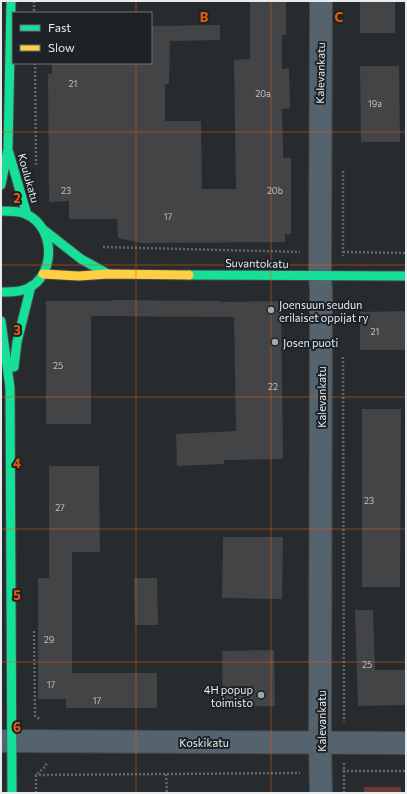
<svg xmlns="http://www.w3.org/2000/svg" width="407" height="794" font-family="Commissioner,sans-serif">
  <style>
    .green { fill: #6b3936 }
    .building { fill: #424446 }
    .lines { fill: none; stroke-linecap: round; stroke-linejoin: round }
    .street-casing { stroke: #444647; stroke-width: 24 }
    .fast-casing { stroke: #444647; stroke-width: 11 }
    .slow-casing { stroke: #444647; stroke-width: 11 }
    .path { stroke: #5d686f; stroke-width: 2.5; stroke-dasharray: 2 2; stroke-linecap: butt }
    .street { stroke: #54636e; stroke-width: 22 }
    .fast { stroke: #16e098; stroke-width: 9 }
    .slow { stroke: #ffcf43; stroke-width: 9 }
    .grid { fill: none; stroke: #e8590c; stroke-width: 1; stroke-opacity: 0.55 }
    .poi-dot { fill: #a5a8ab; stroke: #1c2226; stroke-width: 1.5 }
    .labels { text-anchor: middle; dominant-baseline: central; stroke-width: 4; stroke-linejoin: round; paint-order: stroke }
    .number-label { font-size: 9px; fill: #bec2c5 }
    .street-label { font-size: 11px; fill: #e8ecef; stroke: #1c2226 }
    .poi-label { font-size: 11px; fill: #e8ecef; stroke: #1c2226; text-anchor: start }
    .grid-label { font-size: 13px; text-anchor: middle; font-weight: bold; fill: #e8590c; stroke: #1c2226; stroke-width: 4; stroke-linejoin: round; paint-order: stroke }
  </style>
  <rect width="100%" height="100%" fill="#282b2d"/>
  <path class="green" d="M364 787H401V793H364Z"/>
  <path class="building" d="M250 1H286V35H282V69L289 68 290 108 282 109 283 146V158H291V234H285V242L141 243 118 238 117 219H69V201L49 202 48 74H52V63H151V26L220 25V40L170 41 169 84H165V121H201L202 189H236L234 60 250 59Z
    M360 1H395V33H360Z
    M360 66H399L400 142H361Z
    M112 300 220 301V302L281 301 283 459 224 460V464L177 466 176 434 236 431 234 317 91 316V424H46V301H112Z
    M406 311V350H360V312Z
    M362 409H401L400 587H362Z
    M49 466H99L100 552H72V673H157V708H66V699H38V578H49Z
    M223 537H283L282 599 222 598Z
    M134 578H157L158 625H135Z
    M355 610H373L375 670H406V705L358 706Z
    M274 650 275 706 223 707 222 651Z"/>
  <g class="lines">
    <g class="street-casing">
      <path id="street" d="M321 1 320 276 321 290 320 742 321 793
        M1 741 406 743"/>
    </g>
    <g class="fast-casing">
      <path id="fast" d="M9 153 27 215
        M1 185 8 149 11 1
        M1 211C8 211 17 211 23 213 51 222 57 263 36 283 26 292 14 292 1 292
        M44 230 81 259 108 274
        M189 275 406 276
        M1 321 10 388 12 793
        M14 367 17 342 31 286"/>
    </g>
    <g class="slow-casing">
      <path id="slow" d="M43 274 79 276 108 274 189 275"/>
    </g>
    <path class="path" d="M34 1V13
      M35 63 36 166
      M343 171V256
      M103 247 300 252
      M343 252 406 253
      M343 357 344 722
      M34 631 35 716 41 720
      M343 771H406
      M166 774 167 793
      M35 775 300 773
      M36 793V775L46 766V762
      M344 793V763"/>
    <use href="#street" class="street"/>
    <use href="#fast" class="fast"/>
    <use href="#slow" class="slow"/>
  </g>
  <path class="grid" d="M136 1V13M271 1V793M136 63V793M1 132H406M1 265H406M1 397H406M1 529H406M1 662H406"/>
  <g class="poi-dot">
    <circle cx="271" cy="310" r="4"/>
    <circle cx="275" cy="342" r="4"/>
    <circle cx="261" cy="695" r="4"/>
  </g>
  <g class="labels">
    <g class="number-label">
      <text x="73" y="83">21</text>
      <text x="263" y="93">20a</text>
      <text x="375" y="103">19a</text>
      <text x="66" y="190">23</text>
      <text x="275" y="190">20b</text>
      <text x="168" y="216">17</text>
      <text x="375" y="331">21</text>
      <text x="58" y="365">25</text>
      <text x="273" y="386">22</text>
      <text x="369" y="500">23</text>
      <text x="60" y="507">27</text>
      <text x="49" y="639">29</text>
      <text x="367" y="664">25</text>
      <text x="51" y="684">17</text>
      <text x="97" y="700">17</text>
    </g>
    <g class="street-label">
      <text transform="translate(320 73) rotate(-89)">Kalevankatu</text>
      <text transform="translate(29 178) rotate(74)">Koulukatu</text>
      <text transform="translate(257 263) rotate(1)">Suvantokatu</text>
      <text transform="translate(321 397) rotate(-90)">Kalevankatu</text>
      <text transform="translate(321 721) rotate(-90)">Kalevankatu</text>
      <text x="204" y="742">Koskikatu</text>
    </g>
    <g class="poi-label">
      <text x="279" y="304">Joensuun seudun<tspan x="279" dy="13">erilaiset oppijat ry</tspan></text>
      <text x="283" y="342">Josen puoti</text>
      <text x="253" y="689" text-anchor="end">4H popup<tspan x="253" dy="13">toimisto</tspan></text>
    </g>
  </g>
  <g class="grid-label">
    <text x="204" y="22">B</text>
    <text x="339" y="22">C</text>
    <text x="17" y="203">2</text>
    <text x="17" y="335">3</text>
    <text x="17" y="468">4</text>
    <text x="17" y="600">5</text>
    <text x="17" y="732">6</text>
  </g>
  <rect width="407" height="794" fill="none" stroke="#e8ecef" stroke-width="4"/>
  <rect x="12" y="12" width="140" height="52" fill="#1c2226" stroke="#6e7376"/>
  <rect x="20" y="25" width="20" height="6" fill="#16e098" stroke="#6e7376"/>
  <text x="48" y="32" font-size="12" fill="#e8ecef">Fast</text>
  <rect x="20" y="45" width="20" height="6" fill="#ffcf43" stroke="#6e7376"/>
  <text x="48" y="52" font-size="12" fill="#e8ecef">Slow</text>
</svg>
